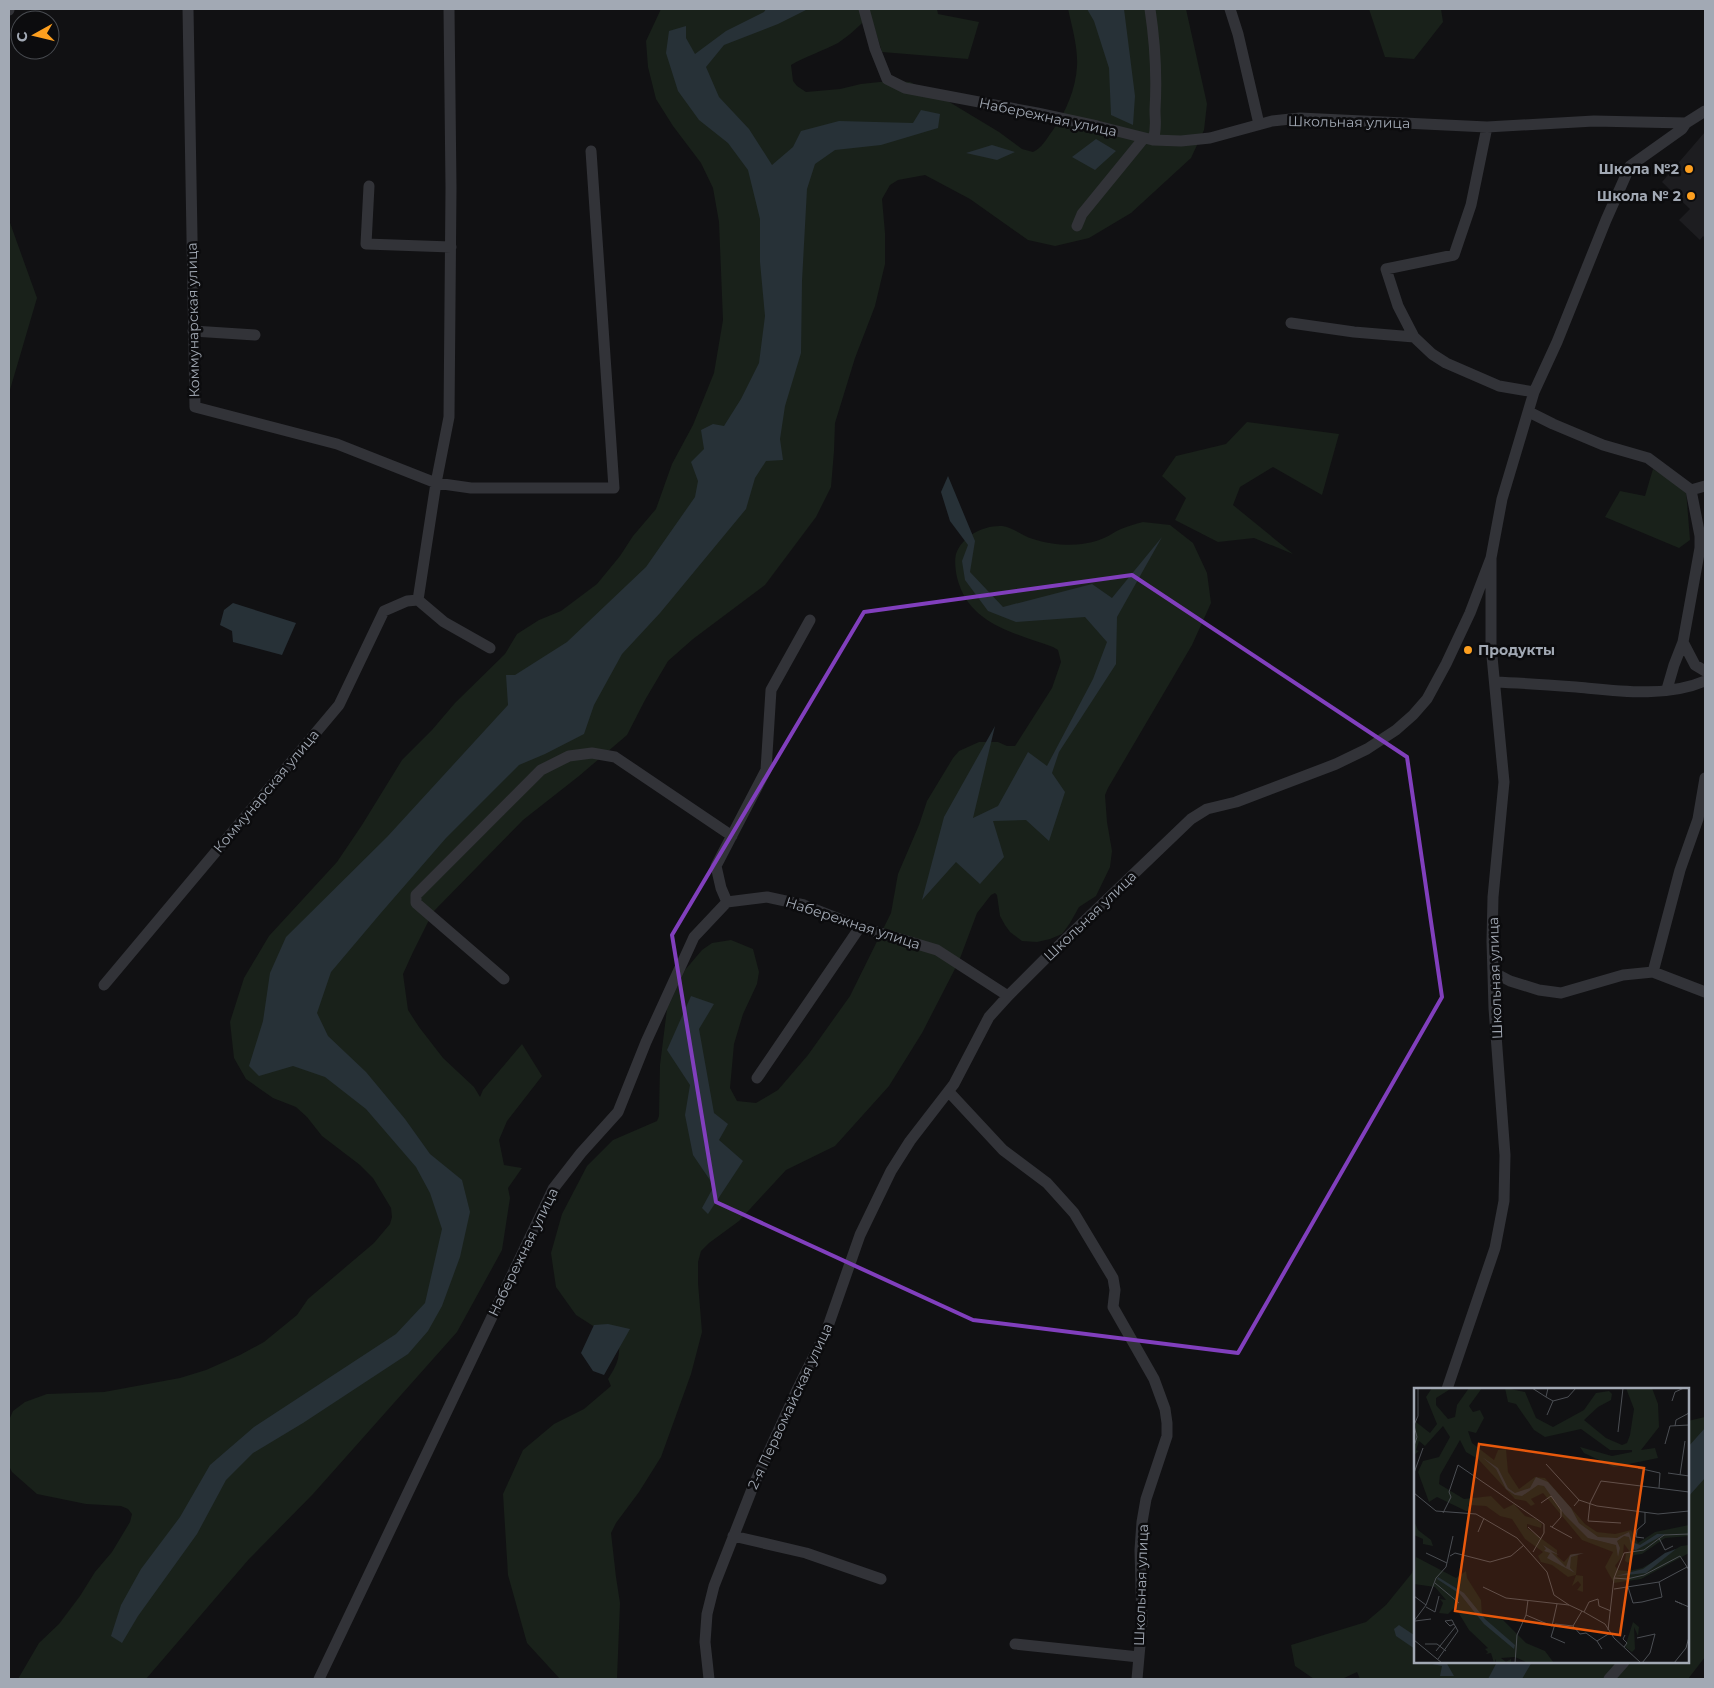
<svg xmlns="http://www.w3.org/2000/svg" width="1714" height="1688" font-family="Montserrat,sans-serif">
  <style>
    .built { fill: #1d1d20 }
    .green { fill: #19211a }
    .water { fill: #273137 }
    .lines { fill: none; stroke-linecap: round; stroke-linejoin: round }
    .street { stroke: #323338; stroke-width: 11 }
    .marked { fill: none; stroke: #813fbd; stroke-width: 4; stroke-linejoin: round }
    .poi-dot { fill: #fd9f1f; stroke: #0c0c0e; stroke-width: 2 }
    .labels { text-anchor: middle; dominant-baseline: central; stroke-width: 5; stroke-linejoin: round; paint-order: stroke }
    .street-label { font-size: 14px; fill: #a2a9b4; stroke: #0c0c0e }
    .poi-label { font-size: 14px; font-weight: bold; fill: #a2a9b4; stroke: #0c0c0e; text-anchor: end }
    .inset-road { fill: none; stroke: #4b4e53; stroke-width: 1 }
    .view { fill: #e8590c; fill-opacity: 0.15; stroke: #e8590c; stroke-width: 2.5 }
    .inset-edge { fill: none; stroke: #a2a9b4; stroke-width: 2.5 }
  </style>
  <rect width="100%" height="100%" fill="#111113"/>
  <path class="built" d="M1705 132V238L1703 236 1700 240 1679 220 1690 209 1662 182Z"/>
  <path class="green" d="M661 9H937L938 14 979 22 968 59 882 52 870 14C862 24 850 35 838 43 823 51 806 56 791 65L793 81 797 86 806 92 840 89 861 84 889 81 910 82 941 97 999 132 1022 149 1033 152C1042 148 1047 138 1053 130 1066 112 1076 88 1077 66 1078 47 1072 27 1068 9H1186L1207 104 1204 130 1191 158 1131 213 1089 238 1055 246 1028 240 970 199 925 175 898 180 890 185 882 199 885 233V264L875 306 855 358 835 423 834 451 831 487 816 517 765 585 693 639 668 661 645 700 627 735 579 776 523 820 433 912 413 952 403 974 408 1010 419 1027 443 1058 474 1087 480 1097 483 1090 522 1044 542 1076 507 1121 499 1140 504 1165 522 1168 508 1188 510 1198 502 1250 457 1332 313 1494 249 1559 146 1679H18L39 1643 59 1624 80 1596 95 1572 112 1552 130 1522 132 1514 128 1509 121 1506 86 1504 37 1494 12 1472 9 1466V1420L13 1411 25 1402 47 1394 104 1392 180 1378 206 1370 240 1355 264 1342 297 1315 308 1299 374 1243 390 1224 392 1217 391 1208 373 1178 360 1165 322 1136 307 1117 296 1107 273 1098 246 1079 234 1058 230 1022 244 978 269 936 337 862 362 825 402 760 432 730 455 703 505 654 517 634 539 620 561 611 597 584 620 556 633 536 656 509 672 464 693 425 714 373 723 320 719 222 713 188 701 163 673 126 656 99 648 67 646 41Z
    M1369 9H1441L1443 22 1414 59 1385 57Z
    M9 220 37 298 9 393Z
    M1247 422 1339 434 1322 495 1273 467 1240 487 1233 505 1293 554 1254 538 1218 542 1175 520 1186 498 1162 476 1176 456 1226 444Z
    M1653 469 1686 490 1690 540 1679 548 1605 517 1620 491 1645 496Z
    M1143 522 1170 525 1193 543 1207 573 1211 603 1192 645 1108 788 1105 795 1107 822 1112 851 1110 867 1096 896 1079 907 1070 923 1062 934 1050 939 1037 942 1022 941 1010 932 1005 925 1000 916 997 895 995 893 991 895 977 913 959 961 922 1033 889 1086 835 1146 786 1170 739 1221 709 1243 701 1251 698 1262V1283L702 1332 691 1374 661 1457 639 1492 616 1523 611 1533 616 1577 620 1603 617 1679H560L527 1643 508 1575 503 1494 523 1450 554 1424 584 1409 611 1386 608 1379C618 1364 620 1357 619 1339L601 1331 576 1315 556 1287 551 1253 562 1214 587 1166 613 1140 657 1121 659 1116 660 1065 667 1009 685 970 702 950 712 943 731 940 753 949 759 972 757 984 743 1014 734 1044 730 1088 737 1101 756 1103 778 1090 808 1055 850 996 891 913 898 874 919 825 927 801 953 758 959 751 979 742H998L1007 746H1015L1052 688 1061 662 1058 650 1053 647C1018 634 972 625 959 584 956 576 954 562 956 554 962 536 984 525 1002 526 1013 527 1022 536 1033 539 1048 544 1067 546 1082 544 1089 543 1098 541 1104 538 1110 536 1115 531 1121 529 1128 526 1135 524 1143 522Z
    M1705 1417V1657L1688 1679H1360L1357 1672 1342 1679H1314L1295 1666 1291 1645 1366 1622 1386 1605 1412 1573 1415 1564V1662H1688V1421Z"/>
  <path class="water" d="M766 9H808L778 24 724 45 706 67 719 97 749 129 772 165 793 147 801 131 839 121 913 123 921 110 940 114 938 128 881 145 835 150 815 164 807 189 802 281 801 353 785 406 780 439 783 460 766 461 755 478 746 509 660 613 622 654 594 705 584 734 545 754 519 765 446 838 380 914 331 972 317 1013 328 1036 366 1072 405 1119 430 1154 462 1180 470 1212 460 1257 442 1306 428 1331 408 1354 303 1423 253 1453 226 1480 197 1534 138 1616 122 1643 111 1636 121 1605 141 1569 180 1517 210 1465 254 1427 396 1334 425 1303 442 1229 430 1193 416 1167 366 1109 325 1077 293 1066 259 1076 249 1066 263 1021 270 973 286 937 387 837 508 705 506 675H515L567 642 646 567 695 497 698 481 691 462 704 449 701 430 713 424 724 426 741 399 759 363 765 316 760 262V219L748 170 728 143 699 120 678 91 666 53 669 31 686 26V38L695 54 726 31 764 12Z
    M1087 9H1124L1135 96 1133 125 1111 115 1109 68 1094 21Z
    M1096 139 1116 151 1095 170 1072 157Z
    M992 145 1015 152 997 160 966 153Z
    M948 476 975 541 970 572 1003 607 1092 584 1112 598 1162 537 1117 617 1116 664 1059 752 1052 773 1065 792 1049 841 1026 820 993 821 1004 857 980 884 956 862 922 900 944 817 995 726 973 818 998 806 1028 752 1047 766 1093 679 1107 642 1085 617 1016 622 988 611 965 580 962 561 968 545 950 521 941 492Z
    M233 603 296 623 282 655 233 642 232 631 220 625 224 610Z
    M691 996 714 1004 699 1029 714 1113 728 1124 719 1140 743 1161 708 1214 702 1208 714 1186 693 1155 685 1115 690 1085 667 1050Z
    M608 1324 630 1329 604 1375 593 1371 581 1353 594 1325Z
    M1705 1428V1478L1688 1497V1447Z
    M1399 1625 1414 1635 1415 1634V1649L1396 1636 1394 1629Z
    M1422 1662H1446L1454 1676H1440L1442 1666Z
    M1497 1662H1532L1522 1679H1488Z"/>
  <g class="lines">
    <path class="street" d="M188 9 195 407 337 444 436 483 471 488H614L591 151
      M449 9 451 188 449 417 436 483 418 600 444 622 490 648
      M864 9 875 49 887 79 905 88 1037 113 1097 126 1153 140 1181 141 1210 138 1272 121 1300 118 1487 127 1594 121 1686 123
      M1150 9C1155 42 1157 76 1155 110 1155 122 1157 128 1153 140
      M1230 9 1238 34 1259 124
      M9 10V9
      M1487 127 1471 205 1454 255 1386 269 1398 306 1414 337 1432 354 1446 363 1499 386 1534 392
      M369 186 366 244 451 247
      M1077 226 1082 214 1144 138
      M1291 323 1354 332 1414 337
      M193 331 255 335
      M1529 412 1553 424 1603 445 1648 458 1691 490
      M1705 486 1691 490 1700 536V548L1683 642 1695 665 1705 671
      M1495 682C1522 683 1549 685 1576 687 1618 691 1665 698 1705 681
      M1667 689 1674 665 1683 642
      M1705 778 1698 819 1680 870 1653 972 1705 992
      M727 902 721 888 716 866 766 770 771 690 810 620
      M1493 972 1510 981 1539 990 1561 993 1623 975 1653 972
      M504 979 416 903V895L541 770 569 756 592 753 615 757 732 836
      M104 985 339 705 384 611 407 601 418 600
      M757 1078 860 927
      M949 1092 1003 1150 1047 1183 1074 1213 1113 1278 1115 1290 1113 1307 1154 1379 1165 1409 1167 1423V1436L1146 1499 1142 1522 1140 1550 1142 1622 1137 1679
      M1447 1389 1495 1248 1504 1201 1505 1155 1494 1008 1492 941 1493 897 1504 782 1491 646V558L1502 499 1534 392 1557 342 1606 220 1630 166 1682 129 1686 123 1705 111
      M733 1536 806 1553 881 1579
      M1015 1644 1139 1657
      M319 1679 553 1189 581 1153 618 1112 646 1042 694 937 727 902 767 897 804 905 860 927 937 950 1008 996
      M709 1679 705 1642 707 1614 714 1586 754 1484 797 1390 826 1332 860 1235 891 1171 910 1141 954 1084 989 1017 1008 996 1047 957 1191 819 1207 809 1236 802 1336 764 1367 749 1396 730 1413 715 1427 699 1446 664 1470 613 1491 558
      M1609 1679 1624 1662"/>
  </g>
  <path class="marked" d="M1132 575 1407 757 1442 997 1238 1353 973 1320 716 1202 672 935 864 612Z"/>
  <g class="poi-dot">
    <circle cx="1689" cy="169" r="5"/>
    <circle cx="1691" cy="196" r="5"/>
    <circle cx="1468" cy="650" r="5"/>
  </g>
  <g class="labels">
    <g class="street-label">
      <text transform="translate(1048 117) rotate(12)">Набережная улица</text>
      <text transform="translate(1349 122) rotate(1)">Школьная улица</text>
      <text transform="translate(193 320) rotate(-91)">Коммунарская улица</text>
      <text transform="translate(266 791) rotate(-50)">Коммунарская улица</text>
      <text transform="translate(1090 916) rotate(-44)">Школьная улица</text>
      <text transform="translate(853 923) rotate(18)">Набережная улица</text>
      <text transform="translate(1495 978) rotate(-92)">Школьная улица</text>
      <text transform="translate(523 1252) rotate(-64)">Набережная улица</text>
      <text transform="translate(790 1406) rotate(-65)">2-я Первомайская улица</text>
      <text transform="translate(1141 1585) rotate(-88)">Школьная улица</text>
    </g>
    <g class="poi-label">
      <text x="1679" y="169">Школа №2</text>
      <text x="1681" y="196">Школа № 2</text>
      <text x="1478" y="650" text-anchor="start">Продукты</text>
    </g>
  </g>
  <g transform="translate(1414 1388)">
    <rect width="275" height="275" fill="#111113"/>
    <path d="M18 0H38L22 10V17L34 31 41 29 43 17 55 0H68L55 18 59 24 66 22 70 30 62 45 54 43 58 55 80 72 84 62 92 61 94 84 105 101 121 89 131 90 171 136 183 144 201 146 217 142 224 155 241 144 275 137V148L251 150 228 166 220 167 214 175 211 173 212 165 216 164 210 156 209 167 201 178 204 182 214 183 228 180 267 158 275 157V165L227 191 200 195 191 179 199 164 168 152 129 105 117 111 121 116 117 118 112 113 101 111 64 71 52 64 46 52 26 87 25 96 50 111 77 108 90 121 100 116 111 128 122 131 128 136 127 140 113 136V140L143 162V168L150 174 157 166 164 167 162 187 169 188V204L163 202 167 197 164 193 158 198 162 187 154 189 138 177 127 174 124 168 129 164 111 151 98 131 86 128 72 118 54 117 57 123H52L23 109 15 114 4 84 9 73 25 69 36 49 29 38 11 58 5 53 2 62 5 63 0 67 2 34 16 45 23 36 12 9ZM91 0 111 4 122 30 139 39 170 22 182 5 195 3 198 6 197 12 184 19 170 32 192 50 208 57 213 55 216 47 220 21 212 0H238L244 16 245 39 227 62 241 60 244 70 200 79 170 65 166 59 198 68 218 64V62H196L167 41 131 49 120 42 102 16 94 14ZM0 133 4 142 17 152 19 158 9 156V151L0 147ZM2 169 42 190 52 183 53 190 67 212 68 227 89 232 112 255 131 263 140 275H114L101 269 87 270 92 274 97 271V275H82V271L80 275 77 265 72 266 74 264 71 261 74 260 55 242 41 219 34 226 25 225 29 215 26 211 32 212 21 199 0 196ZM219 234 225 239 224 248 220 239 221 261 218 264 211 259Z" fill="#19211a"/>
    <path d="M68 69 84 80 94 100 101 105 116 100 122 89 134 94 157 120 165 135 184 149 203 150 215 144 218 154 226 157 243 146H251L222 162 218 161 215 149 210 148 203 153 206 160 204 169 202 157 174 150 150 126 130 98 124 97 108 108 101 107 92 101 82 81ZM129 157 145 167 137 164 152 179 156 167 160 166 170 165 157 169 156 180 161 185 133 170 136 165 130 163 132 161ZM262 161 232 185 202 188 229 181 251 165ZM24 189 50 205 71 231 101 257 100 261 70 236 46 206 23 191Z" fill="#273137"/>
    <path class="inset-road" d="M118 0 132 9M134 0 132 9 139 13 154 9 162 0M258 13 261 4 270 0M133 27 139 13M0 37 4 28V0M0 38 3 49 0 58M261 38 262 32 275 25M204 44 209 0M251 56 256 38 275 37M132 76 165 112M224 80 246 85 245 100M0 85 9 60M254 85 275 88M266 87 271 53M0 105 22 123 62 126 103 150 133 184 140 207 155 217M127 115 137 108 147 122V129L138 139M160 118 165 112 183 118 244 126 275 123M29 125 37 109 35 104 44 77 130 136V145L119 164M207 135 174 133 176 115 187 93 275 104M136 138 158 150M114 139 127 151M64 144 70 130M230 150 222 149 223 142 231 135V124M245 150 251 162 259 158M12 165 33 175M36 168 41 165 76 174 97 168 110 157M200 190 213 191 230 187 266 168 275 182M245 194 273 179M21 195 45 215M69 199 92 210 155 217 170 224 191 236 200 250 227 275M214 199 219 215 228 214 248 209 245 194M200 201 245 194M0 208 12 217 0 233M268 216 261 213 275 219M12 217 22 190 32 179 39 148M12 219 21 224 25 208M170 224 175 214 184 211 185 218 197 223M112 227 114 212M1 233 17 231M159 238 168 223M194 242 200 190 210 165 230 162 250 147 275 146M223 250 241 246 236 265 228 275M0 252 28 275M183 253 196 245M151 255 137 249 141 236 159 238 166 246 172 245 183 253 188 261M11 256H23L32 263M210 259 213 255 209 251 211 247M22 263 42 238M24 271 44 243 40 236 36 238 31 233 38 232 40 236M101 275 103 247 112 227 138 238 143 216M260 275 272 260 275 249"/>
    <path class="view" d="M65 56 230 80 206 247 41 223Z"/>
    <rect width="275" height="275" class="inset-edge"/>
  </g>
  <rect width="1714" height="1688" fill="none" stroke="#a2a9b4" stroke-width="20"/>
  <g transform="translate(35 35) rotate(262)"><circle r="24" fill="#0c0c0e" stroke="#484b50"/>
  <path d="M0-4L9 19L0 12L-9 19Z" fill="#fd9f1f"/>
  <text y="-8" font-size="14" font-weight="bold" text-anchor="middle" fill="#a2a9b4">С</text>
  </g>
</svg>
